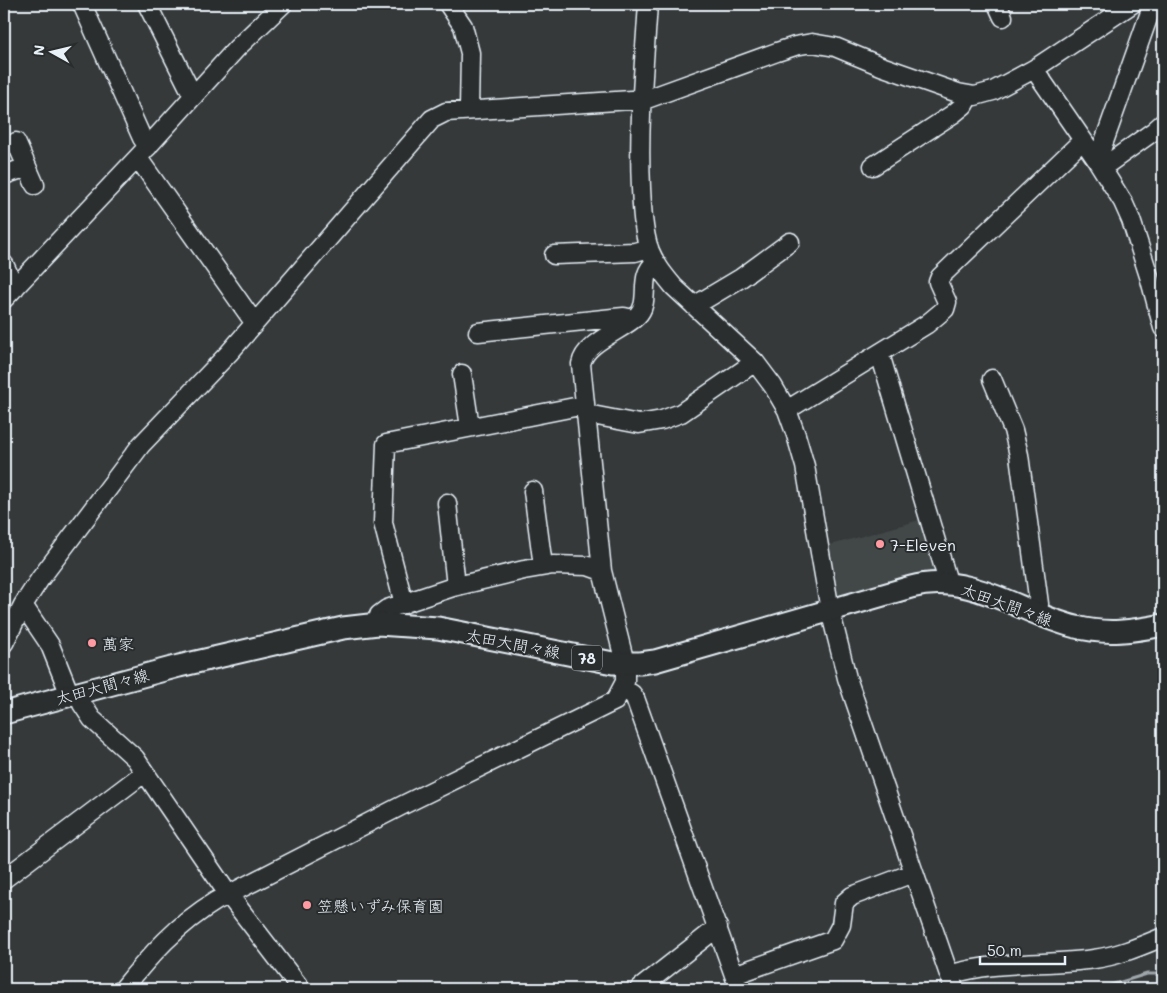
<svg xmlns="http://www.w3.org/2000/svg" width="1167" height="993" font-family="Mali,'Klee One',sans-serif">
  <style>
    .built { fill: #424647 }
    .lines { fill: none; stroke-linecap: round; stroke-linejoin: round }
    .stream { stroke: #a0a7ac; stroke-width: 3 }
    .minor-casing { stroke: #e8f1f8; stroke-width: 21 }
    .major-casing { stroke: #e8f1f8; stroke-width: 25 }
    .minor { stroke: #2a2d2e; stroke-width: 18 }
    .major { stroke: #2a2d2e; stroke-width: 21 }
    .poi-dot { fill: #ff9aa2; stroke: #2a2d2e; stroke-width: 2 }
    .labels { text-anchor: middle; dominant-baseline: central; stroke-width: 4; stroke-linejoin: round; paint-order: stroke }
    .shield { fill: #2a2d2e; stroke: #afb6bb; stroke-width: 1 }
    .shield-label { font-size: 15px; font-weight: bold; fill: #e8f1f8 }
    .poi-label { font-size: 16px; fill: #e8f1f8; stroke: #2a2d2e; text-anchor: start }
    .street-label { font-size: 16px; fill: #e8f1f8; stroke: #2a2d2e }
  </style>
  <rect width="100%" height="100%" fill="#35393a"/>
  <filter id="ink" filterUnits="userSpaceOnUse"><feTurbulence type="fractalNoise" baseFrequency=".02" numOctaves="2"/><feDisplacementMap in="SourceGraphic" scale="10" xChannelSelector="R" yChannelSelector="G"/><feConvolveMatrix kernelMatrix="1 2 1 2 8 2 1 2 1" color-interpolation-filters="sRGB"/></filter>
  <g filter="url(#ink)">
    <path class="built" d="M923 519 938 570 934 576 843 599 837 596 827 546Z"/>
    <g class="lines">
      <path class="stream" d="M1098 989 1147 974H1163"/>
      <g class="minor-casing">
        <path id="minor" d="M82 4 142 138 148 147
          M147 4 190 90 194 96
          M448 4 463 26 470 53 469 110
          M648 4C644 65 638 126 641 188 642 208 643 230 649 249 655 264 664 275 674 287L755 362 773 386 787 410 796 435 805 466 830 610 847 678 954 989
          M997 4 1003 17
          M1034 69 1096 159 1123 202 1131 220 1149 276 1163 328
          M16 142 35 185
          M138 158 251 318 256 322
          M1096 159 1100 153 1153 4
          M873 166 953 114 964 105 969 96
          M1102 168 1154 131 1163 123
          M4 175 27 167
          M554 255 635 252 649 248
          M4 264 15 288
          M4 299 141 154 237 48 283 4
          M694 306 741 278 790 242
          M478 332 613 318 624 317 633 319
          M880 354 946 575 945 584
          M462 374 470 427
          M992 379 1013 430 1019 455 1039 604 1038 613
          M787 410 927 324 945 309 947 302 938 282 940 277 1083 140
          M586 416 592 415 639 424 662 420 681 413 755 362
          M533 491 543 566
          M447 503 456 586
          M404 604 383 523 386 444 585 405
          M23 605 50 645 70 695
          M378 624 379 615 387 609 453 587 524 570 553 565 588 566 602 571
          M4 643 23 605 40 579 141 445 229 353 432 119 446 112 647 99 777 52 795 46 812 43 835 47 881 66 958 93 975 96 993 91 1034 69 1132 4
          M623 688 632 694 635 698 739 989
          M78 692 82 704 92 719 135 758 228 894 301 989
          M4 879 144 773
          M734 975 833 940 841 925 844 903 852 896 913 873
          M949 975C996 960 1046 966 1094 959 1118 956 1141 946 1163 937
          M123 989C150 955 178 924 216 901L403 805 615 701 625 682V663L602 571 581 364C585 342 622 331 637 316 652 302 637 276 655 263
          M639 989 718 927"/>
      </g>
      <g class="major-casing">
        <path id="major" d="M4 713 179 666 343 628 378 624 438 628 613 663H640L655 661 911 587C971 571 1021 614 1076 627 1106 635 1134 631 1163 625"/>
      </g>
      <use href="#minor" class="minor"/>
      <use href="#major" class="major"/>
    </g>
  </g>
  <g class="poi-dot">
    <circle cx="880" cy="544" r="5"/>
    <circle cx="92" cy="643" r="5"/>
    <circle cx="307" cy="905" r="5"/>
  </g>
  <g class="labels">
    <rect class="shield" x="572" y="645.5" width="30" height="25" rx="4"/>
    <g class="shield-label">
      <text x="587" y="658">78</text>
    </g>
    <g class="poi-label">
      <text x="890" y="544">7-Eleven</text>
      <text x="102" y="643">萬家</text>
      <text x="317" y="905">笠懸いずみ保育園</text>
    </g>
    <g class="street-label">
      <text transform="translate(1007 604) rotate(20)">太田大間々線</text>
      <text transform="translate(513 643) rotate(11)">太田大間々線</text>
      <text transform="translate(102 686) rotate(-15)">太田大間々線</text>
    </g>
  </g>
  <rect width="1167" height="993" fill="none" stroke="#2a2d2e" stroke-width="20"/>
  <rect x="10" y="10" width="1147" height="973" fill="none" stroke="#e8f1f8" stroke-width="2" filter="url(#ink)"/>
  <g transform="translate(52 52) rotate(278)" stroke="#2a2d2e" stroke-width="4" paint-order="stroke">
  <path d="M0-4L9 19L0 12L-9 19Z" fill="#e8f1f8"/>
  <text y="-8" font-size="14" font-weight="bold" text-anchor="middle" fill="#e8f1f8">N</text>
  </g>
  <path d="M980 956v8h85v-8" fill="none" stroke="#e8f1f8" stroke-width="2.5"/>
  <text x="987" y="956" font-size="15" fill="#e8f1f8" stroke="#2a2d2e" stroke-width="4" paint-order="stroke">50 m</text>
</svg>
